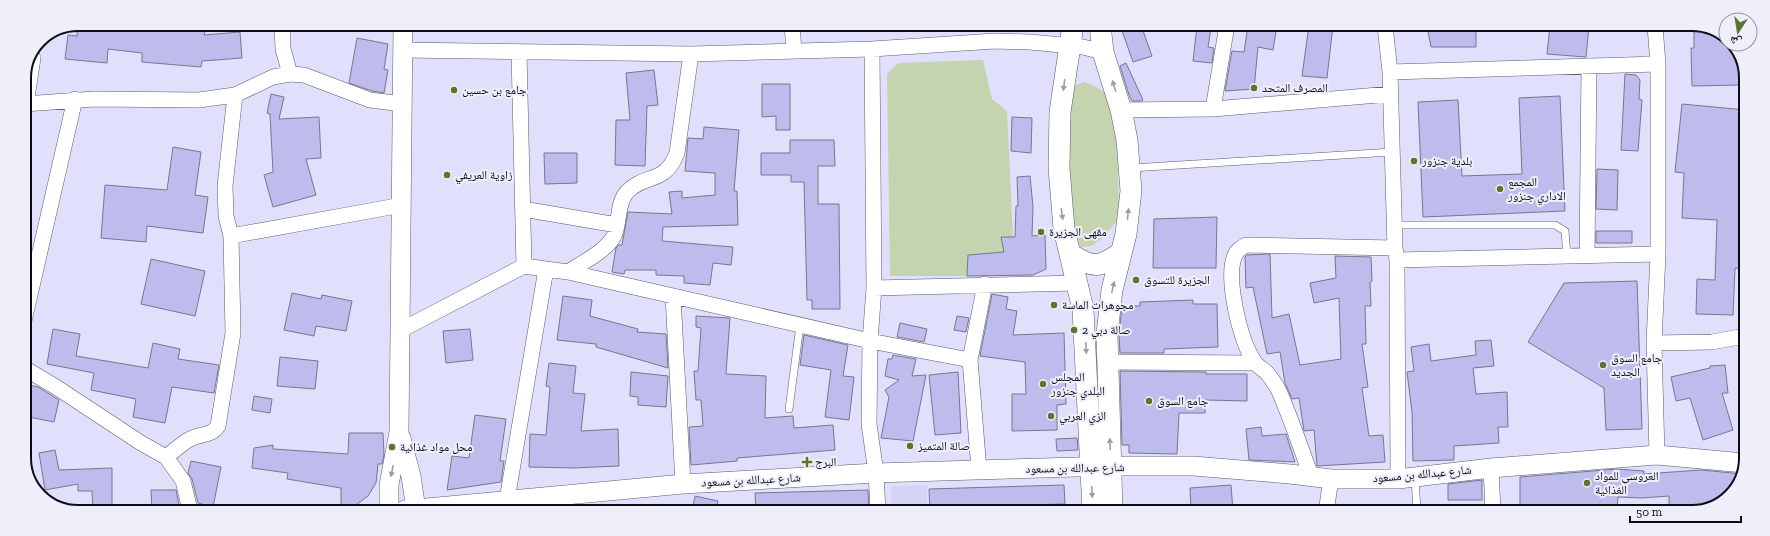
<svg xmlns="http://www.w3.org/2000/svg" width="1770" height="536" font-family="'Zilla Slab','Noto Naskh Arabic',serif">
  <style>
    .built { fill: #d4d4f6 }
    .green { fill: #c4d4ae }
    .building { fill: #bdbced; stroke: #77768f }
    .lines { fill: none; stroke-linecap: round; stroke-linejoin: round }
    .service-casing { stroke: #5a5971; stroke-width: 8 }
    .minor-casing { stroke: #5a5971; stroke-width: 16 }
    .tertiary-casing { stroke: #5a5971; stroke-width: 20 }
    .secondary-casing { stroke: #5a5971; stroke-width: 22 }
    .service { stroke: #fff; stroke-width: 7 }
    .minor { stroke: #fff; stroke-width: 15 }
    .tertiary { stroke: #fff; stroke-width: 19 }
    .secondary { stroke: #fff; stroke-width: 21 }
    .oneway { fill: #9e9ea1 }
    .poi-dot { fill: #5c7629; stroke: #efeffb; stroke-width: 1.5 }
    .labels { text-anchor: middle; dominant-baseline: central; stroke-width: 4; stroke-linejoin: round; paint-order: stroke }
    .poi-label { font-size: 12px; fill: #0c0c15; stroke: #efeffb; text-anchor: start }
    .street-label { font-size: 12px; fill: #0c0c15; stroke: #efeffb }
    .rim { fill: none; stroke: #0c0c15; stroke-width: 2 }
  </style>
  <rect width="100%" height="100%" fill="#e0e0fc"/>
  <path class="built" d="M927 485V511H891V486Z"/>
  <path class="green" d="M983 60 992 99 1007 111 1013 237H1001L1004 252 968 255 967 276H890L887 74 898 63Z
    M1084 82 1095 86 1105 93 1117 127 1119 218 1103 238 1091 246 1081 247 1072 240 1066 222 1070 87Z"/>
  <path class="building" d="M78 24H137L205 30 204 35 240 32 242 58 202 61 201 67 142 62V53L108 49 107 63 65 59 68 35 77 36Z
    M1120 25H1141L1152 56 1133 62Z
    M1248 25H1277L1273 50 1258 47 1254 89 1225 91 1232 51 1244 52Z
    M1309 25H1333L1327 78 1302 76Z
    M1197 26 1211 28 1208 47 1214 48 1212 63 1193 61Z
    M1427 26H1476V47H1431Z
    M1550 26H1589L1586 57 1547 54Z
    M1694 26H1706L1726 39V44H1733L1740 61 1741 85 1692 86 1691 48H1694Z
    M357 38 388 44 384 69 388 70 384 93 372 91 349 83Z
    M1126 63 1143 100 1141 101H1132L1129 95 1120 66Z
    M654 70 658 105 647 106 645 166 615 165 616 120H630L626 73Z
    M1625 74 1636 75 1640 80 1639 99 1642 100 1638 151 1621 150Z
    M762 84H790V130H776V116L762 117Z
    M271 94 284 97 279 119 319 117 321 158 306 159 316 195 273 207 264 175 273 172 270 114 267 113Z
    M1560 96 1565 211 1423 217 1418 102 1458 100 1462 176 1522 174 1519 98Z
    M1682 104 1746 110 1745 178 1741 177 1742 229H1745V269L1735 268 1733 315 1696 314 1697 279 1715 280 1717 220 1682 218 1684 173 1675 172Z
    M1012 117 1032 118 1031 153 1011 151Z
    M704 127 739 130 734 191H737L738 225 663 227 662 241 733 247 731 265 713 263 710 285 684 283V276L656 275V270H625L624 274 612 272 616 248 619 245H622L628 212 672 214 669 192 682 191V198L715 195V173L685 171 688 138 703 139Z
    M790 140H834L835 166H818V204H839L840 309H812V300H807L804 182H791V175H761V153H790Z
    M173 147 201 152 195 195 208 197 203 233 147 226 146 242 101 238 105 185 167 190Z
    M544 153H577V183L545 184Z
    M1597 169 1618 170 1617 210 1596 209Z
    M1030 176 1033 207 1032 236 1045 235 1046 269 1033 275 967 276 968 255 1004 252 1001 237H1015L1016 206H1018L1017 177Z
    M1217 217 1216 268H1153L1154 219Z
    M1596 231H1632V243H1596Z
    M1270 254 1272 318 1289 314 1300 365 1341 359 1339 298 1314 303 1310 283 1336 278 1335 256 1371 257 1372 281 1370 282 1371 306H1365L1366 344H1362L1368 387 1362 388 1369 436 1383 435 1385 462 1317 466 1314 430 1304 431 1299 398 1292 399 1285 383 1280 352 1267 354 1253 287 1246 288 1245 257 1247 255Z
    M151 259 205 271 195 316 141 304Z
    M1637 281 1642 429 1606 430 1604 388 1528 342 1564 283Z
    M292 293 321 299 322 295 352 301 346 331 316 326 314 336 284 330Z
    M992 294 1008 297 1006 309 1017 311 1013 335 1064 333 1066 404 1057 405V430L1012 431V394H1026L1025 362 980 356Z
    M563 296 592 300 590 316 638 329 637 332 666 334 668 368 596 347V344L557 340Z
    M1193 300V304H1217L1218 347 1164 349V353H1120L1119 335 1122 306H1140V302Z
    M696 316 730 318 726 374 766 376 765 418 793 416 794 428 833 425 835 450 737 458V461L691 465 689 427 703 426 701 400H696L694 371H698L701 328 696 327Z
    M957 316 969 318 966 332 954 330Z
    M900 323 927 329 924 342 897 337Z
    M53 329 80 334 76 356 148 368 153 343 180 349 178 359 219 365 214 393 172 387 165 423 133 417 136 399 91 390 94 373 47 364Z
    M470 329 473 360 446 363 443 331Z
    M804 335 848 345 843 376 854 377 849 420 825 417 831 370 800 365Z
    M1491 340 1494 366 1473 368 1476 394 1507 392 1508 427H1498L1499 443 1454 446V460L1413 461 1412 412 1407 372 1414 371 1411 347 1429 344 1431 361 1476 355 1475 341Z
    M893 355 916 359 912 376 926 375 913 441 881 438 889 397 885 390 899 380 885 376 888 359H892Z
    M280 357 318 361 315 389 277 386Z
    M549 363 576 366 573 393 585 394 581 431 618 429 619 466 574 468 529 467 530 434 546 435 550 387 546 386Z
    M1725 365 1728 393H1722L1733 430 1703 440 1690 398 1676 401 1671 377 1710 368V366Z
    M1120 371 1206 372V374H1247V401L1205 400V413H1179L1177 454 1129 453V445H1122Z
    M631 372 668 376 666 407 638 405V397L630 396Z
    M958 372 961 433 935 435 929 375Z
    M24 384 38 387 59 400 54 422 24 416Z
    M254 396 272 399 270 413 252 410Z
    M475 415 506 419 500 461H504L501 482 447 490 452 456 469 458Z
    M1261 427 1262 436 1286 434 1295 462 1249 460 1246 429Z
    M349 433H383L384 455 382 464H378L376 483 368 496 356 505 341 507V488L287 479 288 473 252 468 254 448 273 445V449L348 454Z
    M1077 438 1078 450 1057 451 1056 439Z
    M55 450 59 470 112 468V510H93L92 491H78V484L45 490 39 453Z
    M191 461 221 467 213 507 198 503 192 479 188 473Z
    M1617 469 1644 471V474L1701 470 1743 474 1725 501 1692 512H1669V496L1642 498 1618 497 1617 510 1590 508V512H1520V477Z
    M1482 480V500H1448V484Z
    M1064 485 1065 504 990 506V511H930L929 489Z
    M1231 485 1233 511H1191L1190 488Z
    M151 490H176L180 510H152Z
    M868 490 869 511H756L755 493Z
    M695 496 718 501 716 511H692Z"/>
  <g class="lines">
    <g class="service-casing">
      <path id="service" d="M1131 168 1392 152
        M1395 225H1555L1565 231 1567 256
        M789 409 800 325
        M1415 477 1417 512"/>
    </g>
    <g class="minor-casing">
      <path id="minor" d="M282 24 283 49 290 74
        M792 25 794 51
        M1227 25 1213 109 1390 94
        M1385 26 1390 72 1395 248 1397 260 1398 479
        M1655 26 1658 64V254L1654 343 1657 455
        M872 49 874 288 870 341 869 424 876 473 878 511
        M402 50 691 54 872 49 995 41 1030 42 1083 47 1103 52
        M519 52 524 266
        M1390 72 1658 64
        M24 104 94 99 199 100 235 95 273 77 290 74 304 75 370 100 403 104
        M26 104 33 58
        M1121 110 1213 109
        M523 209 617 225
        M231 236 402 205
        M1587 256 1589 66
        M1397 260 1658 254
        M568 272C583 262 605 252 614 236 620 223 617 202 627 192 645 173 665 185 677 153L691 54
        M874 288 1077 283
        M673 296 683 484
        M24 321 75 99
        M401 330 524 266 568 272 870 341 970 360 985 284
        M1654 343 1712 342 1745 336
        M970 360 979 470
        M1107 362 1255 363
        M24 368 56 387 141 443 166 457 183 481 190 510
        M166 457C174 451 181 444 190 439 200 433 211 437 218 426L233 333 231 236 226 216 225 186 235 95
        M1491 468 1493 512
        M1311 476C1301 448 1291 419 1279 391 1276 385 1271 378 1267 373 1263 369 1257 366 1254 361 1240 340 1225 278 1235 255 1237 250 1241 248 1246 245L1395 248
        M507 500 546 269
        M1326 512 1331 479"/>
    </g>
    <g class="tertiary-casing">
      <path id="tertiary" d="M401 438 411 476 416 510
        M389 510V485L399 432 403 24
        M405 510 683 484 876 473 1111 466H1193L1290 474 1331 479H1398L1491 468 1657 455 1744 463"/>
    </g>
    <g class="secondary-casing">
      <path id="secondary" d="M1073 25 1060 112 1059 168 1064 229 1083 309 1093 511
        M1100 25 1103 52 1121 110 1127 140 1131 191 1126 234 1112 290 1107 334 1112 511
        M1072 255C1094 269 1100 267 1121 253"/>
    </g>
    <use href="#service" class="service"/>
    <use href="#minor" class="minor"/>
    <use href="#tertiary" class="tertiary"/>
    <use href="#secondary" class="secondary"/>
  </g>
  <defs><path id="oneway-solid" d="M-6-.8H1V-3.2L6.5 0L1 3.2V.8H-6Z"/></defs>
  <g class="oneway">
    <use href="#oneway-solid" transform="translate(1064 85) rotate(98)"/>
    <use href="#oneway-solid" transform="translate(1114 86) rotate(-107)"/>
    <use href="#oneway-solid" transform="translate(1062 214) rotate(82)"/>
    <use href="#oneway-solid" transform="translate(1128 214) rotate(-84)"/>
    <use href="#oneway-solid" transform="translate(1113 287) rotate(-78)"/>
    <use href="#oneway-solid" transform="translate(1086 348) rotate(87)"/>
    <use href="#oneway-solid" transform="translate(1110 444) rotate(-92)"/>
    <use href="#oneway-solid" transform="translate(392 471) rotate(101)"/>
    <use href="#oneway-solid" transform="translate(1092 492) rotate(87)"/>
  </g>
  <g class="poi-dot">
    <circle cx="1254" cy="88" r="4"/>
    <circle cx="454" cy="90" r="4"/>
    <circle cx="1414" cy="161" r="4"/>
    <circle cx="447" cy="175" r="4"/>
    <circle cx="1500" cy="189" r="4"/>
    <circle cx="1041" cy="232" r="4"/>
    <circle cx="1136" cy="280" r="4"/>
    <circle cx="1054" cy="305" r="4"/>
    <circle cx="1074" cy="330" r="4"/>
    <circle cx="1603" cy="365" r="4"/>
    <circle cx="1043" cy="384" r="4"/>
    <circle cx="1149" cy="401" r="4"/>
    <circle cx="1051" cy="416" r="4"/>
    <circle cx="910" cy="446" r="4"/>
    <circle cx="392" cy="447" r="4"/>
    <path d="M805 456h4v4h4v4h-4v4h-4v-4h-4v-4h4z"/>
    <circle cx="1587" cy="483" r="4"/>
  </g>
  <g class="labels">
    <g class="poi-label">
      <text x="1262" y="88">المصرف المتحد</text>
      <text x="462" y="90">جامع بن حسين</text>
      <text x="1422" y="161">بلدية جنزور</text>
      <text x="455" y="175">زاوية العريفي</text>
      <text x="1508" y="182">المجمع<tspan x="1508" dy="14">الاداري جنزور</tspan></text>
      <text x="1049" y="232">مقهى الجزيرة</text>
      <text x="1144" y="280">الجزيرة للتسوق</text>
      <text x="1062" y="305">مجوهرات الماسة</text>
      <text x="1082" y="330">صالة دبي 2</text>
      <text x="1611" y="358">جامع السوق<tspan x="1611" dy="14">الجديد</tspan></text>
      <text x="1051" y="377">المجلس<tspan x="1051" dy="14">البلدي جنزور</tspan></text>
      <text x="1157" y="401">جامع السوق</text>
      <text x="1059" y="416">الزي العربي</text>
      <text x="918" y="446">صالة المتميز</text>
      <text x="400" y="447">محل مواد غذائية</text>
      <text x="815" y="462">البرج</text>
      <text x="1595" y="476">العروسي للمواد<tspan x="1595" dy="14">الغذائية</tspan></text>
    </g>
    <g class="street-label">
      <text transform="translate(1075 468) rotate(-1)">شارع عبدالله بن مسعود</text>
      <text transform="translate(1422 474) rotate(-5)">شارع عبدالله بن مسعود</text>
      <text transform="translate(751 480) rotate(-3)">شارع عبدالله بن مسعود</text>
    </g>
  </g>
  <path d="M0 0H1770V536H0ZM78 31H1692A47 47 0 0 1 1739 78V458A47 47 0 0 1 1692 505H78A47 47 0 0 1 31 458V78A47 47 0 0 1 78 31Z" fill="#efeffb" fill-rule="evenodd"/>
  <path class="rim" d="M78 31H1692A47 47 0 0 1 1739 78V458A47 47 0 0 1 1692 505H78A47 47 0 0 1 31 458V78A47 47 0 0 1 78 31Z"/>
  <g transform="translate(1738 32) rotate(192)"><circle r="19" fill="#efeffb" stroke="#94949f"/>
  <path d="M0-3L7 15L0 10L-7 15Z" fill="#5c7629"/>
  <text y="-6" font-size="11" font-weight="bold" text-anchor="middle" fill="#0c0c15">ش</text>
  </g>
  <path d="M1630 516v6h111v-6" fill="none" stroke="#0c0c15" stroke-width="2"/>
  <text x="1636" y="516" font-size="12" fill="#0c0c15" stroke="#efeffb" stroke-width="3" paint-order="stroke">50 m</text>
</svg>
